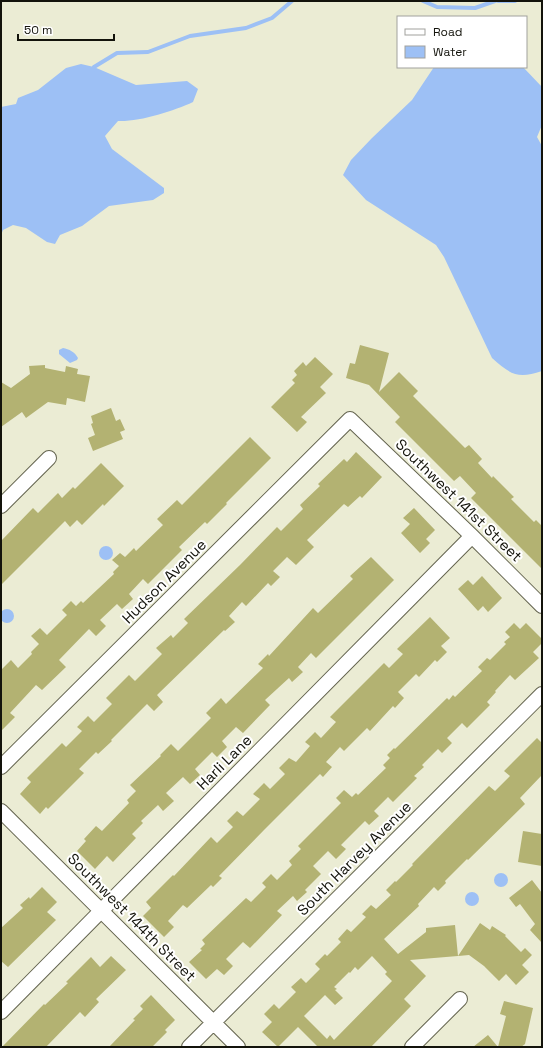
<svg xmlns="http://www.w3.org/2000/svg" width="543" height="1048" font-family="'Space Grotesk',sans-serif">
  <style>
    .water { fill: #9dc0f5 }
    .lines { fill: none; stroke-linecap: round; stroke-linejoin: round }
    .stream { stroke: #9dc0f5; stroke-width: 4 }
    .building { fill: #b3b272; fill-rule: evenodd }
    .minor-casing { stroke: #63634e; stroke-width: 16 }
    .minor { stroke: #fff; stroke-width: 14 }
    .labels { text-anchor: middle; dominant-baseline: central; stroke-width: 4; stroke-linejoin: round; paint-order: stroke }
    .street-label { font-size: 15px; fill: #13130b; stroke: #fff }
  </style>
  <rect width="100%" height="100%" fill="#ebecd4"/>
  <path class="water" d="M81 64 94 67 136 85 187 81 198 89 193 102C174 111 139 122 118 121L105 136 112 149 164 188V193L153 200 109 206 82 226 60 235 55 244 47 242 26 228 13 225 3 230 1 235V107L16 104 18 98 38 90 66 68Z
    M434 67H523L542 87V125L537 137 542 146V371C518 379 511 375 492 358L444 257 436 245 366 200 343 175 351 160 372 138 412 100Z
    M63 348C69 349 75 352 78 358L77 360 70 363 59 354V350Z
    M99 553a7 7 0 1 1 14 0a7 7 0 1 1-14 0Z
    M0 616a7 7 0 1 1 14 0a7 7 0 1 1-14 0Z
    M494 880a7 7 0 1 1 14 0a7 7 0 1 1-14 0Z
    M465 899a7 7 0 1 1 14 0a7 7 0 1 1-14 0Z"/>
  <g class="lines">
    <path class="stream" d="M423 1 437 7 475 8 495 1
      M498 1H515
      M92 71 94 67 117 53 148 52 190 36 246 28 272 18 292 1"/>
  </g>
  <path class="building" d="M360 345 389 353 379 392 399 372 418 391 413 396 465 448 469 445 482 459 478 463 492 478 493 476 514 497 511 499 534 522 536 520 542 526V569L471 498 476 493 460 476 454 481 395 422 400 417 369 385 346 378 350 363 355 364Z
    M315 357 333 374 320 387 326 393 301 417 307 422 297 432 271 407 295 383 292 380 297 375 294 371 303 362 306 366Z
    M45 365V368L65 372 66 366 78 369 77 374 90 376 85 402 67 398 66 405 48 402 26 418 22 412 1 427V382L11 388 30 374 29 366Z
    M111 408 116 421 120 419 125 430 120 432 123 439 93 451 88 438 95 435 91 424 93 423 91 416Z
    M250 437 271 458 226 503 227 504 207 524 205 522 179 547 182 550 148 584 143 579 129 594 133 599 122 609 117 604 100 620 106 626 96 636 89 629 59 660 66 667 42 690 36 685 10 713 15 717 1 731V670L11 660 18 668 32 654 31 652 39 644 31 636 40 628 47 635 67 615 62 610 71 601 76 606 81 601 83 603 114 574 113 572 119 566 112 560 120 553 125 557 134 548 136 551 163 525 157 519 177 500 182 505Z
    M356 452 382 477 362 498 360 496 348 507 344 504 307 540 314 547 296 565 287 557 273 571 280 577 271 586 268 583 246 606 242 602 229 616 235 622 225 631 224 630 157 695 163 702 154 711 147 704 111 740 112 741 98 754 96 752 79 769 84 773 48 809 46 807 40 814 20 794 31 782 27 778 62 743 66 747 82 731 77 727 88 716 94 722 112 704 106 698 129 675 135 681 162 654 156 648 171 635 173 638 188 623 184 619 240 565 277 527 281 531 303 509 300 505 320 486 318 484 344 459 347 462Z
    M101 463 124 486 104 506 103 504 82 525 77 520 70 527 65 521 1 585V541L33 508 38 513 58 493 62 498 73 487 75 489Z
    M414 508 435 530 426 539 430 543 420 553 401 533 410 524 403 518Z
    M371 557 394 580 316 658 311 653 298 667 303 672 292 682 289 678 265 700 270 705 243 733 236 727 222 741 227 747 217 757 212 752 195 769 200 775 190 784 183 777 166 793 174 801 163 811 158 805 141 821 143 823 132 834 136 838 113 862 107 856 95 869 77 851 86 841 84 839 96 826 102 831 129 803 127 800 136 791 130 785 161 756 160 755 171 744 178 751 211 718 206 713 221 698 226 704 263 668 258 664 268 654 269 656 313 608 318 613 353 579 350 576Z
    M482 576 502 598 488 612 483 606 478 611 458 589 468 580 473 585Z
    M430 617 450 638 441 646 447 652 437 662 435 660 419 677 416 674 398 692 404 698 395 708 393 706 370 731 367 728 344 751 340 747 326 762 332 767 323 777 320 774 264 830 219 876 222 878 213 887 211 885 187 908 183 905 168 921 174 927 164 937 143 916 151 908 146 902 173 875 174 876 211 837 217 843 233 827 227 821 237 811 243 816 260 799 253 794 264 783 270 789 285 774 279 768 289 758 296 762 310 746 305 742 315 732 321 738 336 722 330 717 384 663 389 668 403 654 397 649Z
    M514 623 520 629 526 623 542 639V643L533 652 539 658 515 680 510 675 495 691 496 692 487 702 490 705 467 728 462 723 447 738 452 743 442 753 438 749 422 765 424 767 414 776 417 778 393 802 388 797 374 811 379 816 369 825 365 821 341 845 346 849 336 859 328 851 313 866 321 874 305 890 307 892 297 901 293 896 277 911 282 915 250 948 243 942 226 959 233 966 224 975 217 969 206 979 189 962 202 950 200 949 205 944 202 940 246 898 251 902 266 887 262 883 271 874 277 880 292 865 289 861 301 849 298 846 341 803 336 798 344 790 352 797 356 793 358 795 386 768 383 765 390 758 387 755 394 748 395 749 447 698 449 700 453 695 455 697 482 671 478 667 487 658 490 660 506 644 504 642 510 637 505 632Z
    M537 738 542 743V775L520 798 525 804 468 860 467 859 445 881 446 883 438 891 434 887 418 904 419 906 384 939 398 954 426 932V928L455 925 458 956 410 960 426 976 404 999 411 1006 371 1047H318L298 1027 278 1047 262 1032 272 1022 264 1014 274 1004 279 1009 296 992 291 987 301 978 306 983 320 969 315 964 325 954 327 956 341 942 338 939 347 929 351 932 366 917 362 914 371 905 376 909 391 895 386 890 395 881 396 882 413 865 412 864 489 786 495 791 510 776 504 771ZM372 956 387 972 385 974 392 981 334 1040 330 1035 327 1039 304 1016 325 995 335 1005 343 998 335 990 337 989 334 987 349 972 350 973 355 967 358 970Z
    M523 831 542 834V866L518 862Z
    M532 880 542 893V943L530 930 535 924 520 904 516 907 509 898Z
    M42 887 57 902 47 912 56 920 8 967 1 961V928L23 908 20 905 29 897 30 899Z
    M480 923 490 930 492 926 506 935 505 936 521 952 525 948 532 955 522 965 529 972 516 985 506 974 499 981 484 966 469 955 458 956Z
    M111 956 126 970 96 999 99 1002 85 1017 80 1012 46 1047H2L44 1004 45 1005 68 983 66 982 91 957 100 967Z
    M151 995 175 1020 165 1030 167 1032 152 1047H109L135 1020 133 1019 143 1009 140 1006Z
    M504 1001 533 1008 525 1044 521 1047H473L488 1035 498 1047 506 1016 500 1014Z"/>
  <g class="lines">
    <g class="minor-casing">
      <path id="minor" d="M1 506 49 458
        M1 767 350 419 472 536 542 606
        M1 811 238 1047
        M1 1012 472 536
        M189 1047 542 694
        M412 1047 460 999"/>
    </g>
    <use href="#minor" class="minor"/>
  </g>
  <g class="labels">
    <g class="street-label">
      <text transform="translate(459 500) rotate(44)">Southwest 141st Street</text>
      <text transform="translate(164 581) rotate(-45)">Hudson Avenue</text>
      <text transform="translate(224 762) rotate(-45)">Harli Lane</text>
      <text transform="translate(354 858) rotate(-45)">South Harvey Avenue</text>
      <text transform="translate(132 917) rotate(45)">Southwest 144th Street</text>
    </g>
  </g>
  <rect width="543" height="1048" fill="none" stroke="#13130b" stroke-width="4"/>
  <rect x="397" y="16" width="130" height="52" fill="#ffffff" stroke="#a1a19d"/>
  <rect x="405" y="29" width="20" height="6" fill="#ffffff" stroke="#a1a19d"/>
  <text x="433" y="36" font-size="12" fill="#13130b">Road</text>
  <rect x="405" y="46" width="20" height="12" fill="#9dc0f5" stroke="#a1a19d"/>
  <text x="433" y="56" font-size="12" fill="#13130b">Water</text>
  <path d="M18 34v6h96v-6" fill="none" stroke="#13130b" stroke-width="2"/>
  <text x="24" y="34" font-size="12" fill="#13130b" stroke="#ffffff" stroke-width="3" paint-order="stroke">50 m</text>
</svg>
